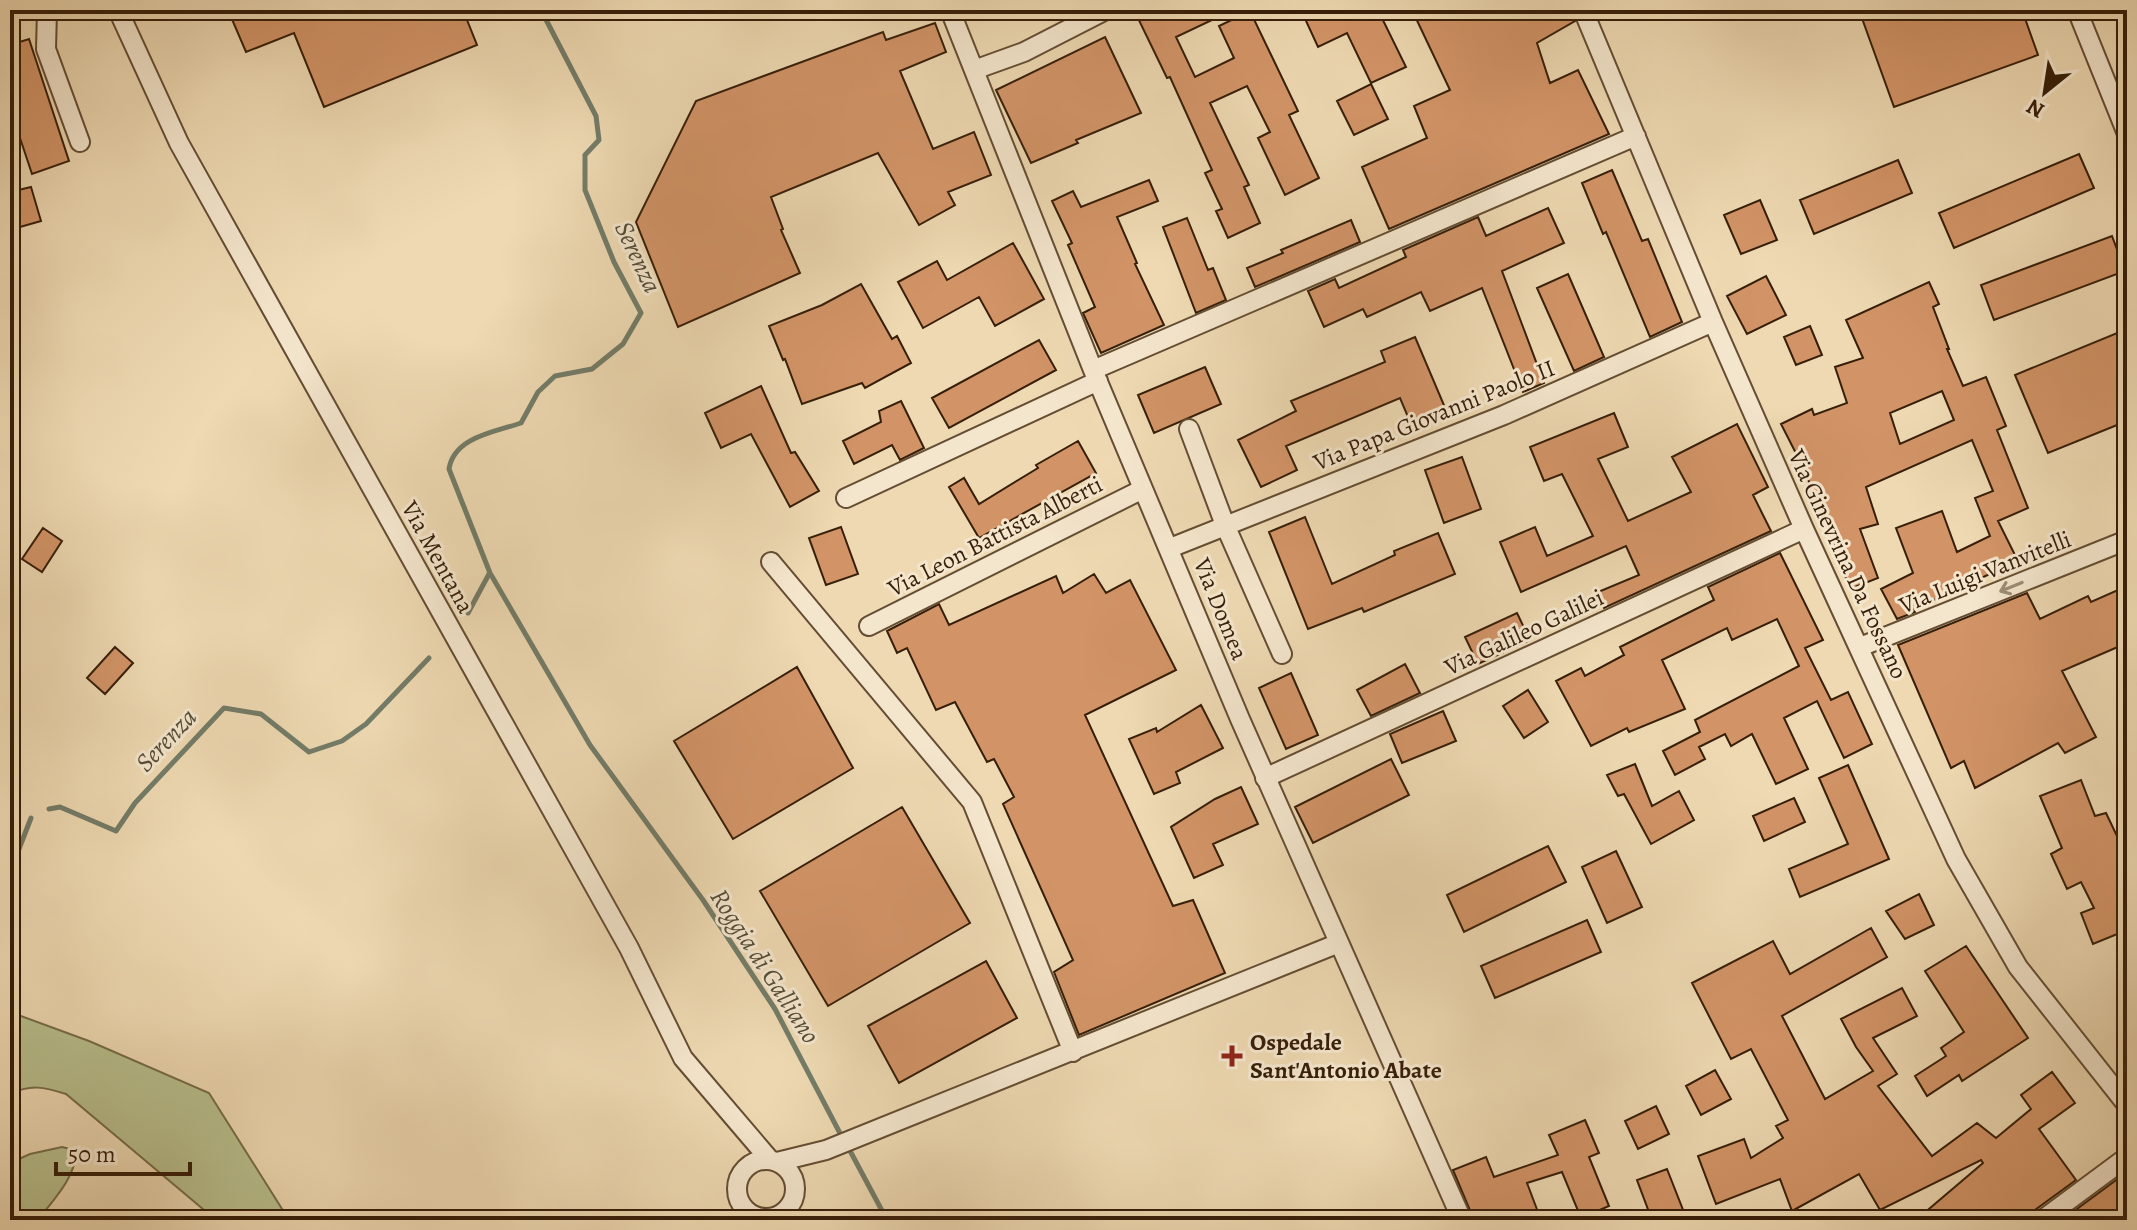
<svg xmlns="http://www.w3.org/2000/svg" width="2137" height="1230" font-family="Alegreya,serif">
  <style>
    .green { fill: #b8bf8d; stroke: #776e4b; stroke-width: 2 }
    .lines { fill: none; stroke-linecap: round; stroke-linejoin: round }
    .stream { stroke: #737c68; stroke-width: 5 }
    .building { fill: #d29467; stroke: #361e09; stroke-width: 2; fill-rule: evenodd }
    .minor-casing { stroke: #644d33; stroke-width: 22 }
    .minor { stroke: #f4e6cd; stroke-width: 18 }
    .oneway { stroke: #9e8c75 }
    .poi-dot { fill: #8f2418; stroke: #f4e6cd; stroke-width: 3 }
    .labels { text-anchor: middle; dominant-baseline: central; stroke-width: 6; stroke-linejoin: round; paint-order: stroke }
    .street-label { font-size: 24px; fill: #361e09; stroke: #f4e6cd }
    .poi-label { font-size: 24px; font-weight: bold; fill: #361e09; stroke: #f4e6cd; text-anchor: start }
    .water-label { font-size: 26px; font-style: italic; fill: #544d38; stroke: #f4e6cd }
  </style>
  <rect width="100%" height="100%" fill="#eed9b2"/>
  <filter id="stains"><feTurbulence type="fractalNoise" baseFrequency=".0025" numOctaves="4"/><feColorMatrix values="0 0 0 0 .2 0 0 0 0 .09 0 0 0 0 .02 0 0 0 .5 -.17"/></filter>
  <radialGradient id="worn" r=".72"><stop offset=".6" stop-color="#630" stop-opacity="0"/><stop offset="1" stop-color="#630" stop-opacity=".3"/></radialGradient>
  <path class="green" d="M10 1012 89 1041 209 1093 289 1220H216L66 1094C44 1087 31 1084 10 1094Z
    M62 1147 78 1151C71 1183 57 1195 38 1220H10V1163L30 1154Z"/>
  <g class="lines">
    <path class="stream" d="M541 10 596 116 599 140 585 155V190L614 262 641 313 623 344 592 369 555 376 538 392 521 423C495 432 454 437 449 469L490 573 590 745 703 900 775 1009 843 1139
      M468 613 489 574
      M49 809 60 807 116 831 135 803 224 708 261 714 309 752 342 741 366 724 429 658
      M10 872 31 818
      M848 1147 887 1220"/>
  </g>
  <path class="building" d="M228 10H463L477 45 324 107 294 33 246 52Z
    M1134 10H1207L1212 20 1176 37 1195 77 1234 58 1219 26 1250 11 1298 111 1289 115 1319 178 1285 195 1258 138 1270 132 1247 86 1210 103 1249 185 1244 187 1260 223 1228 238 1216 211 1222 209 1205 173 1212 170 1170 77 1167 78Z
    M1301 10H1378L1406 67 1371 83 1347 33 1318 47Z
    M1412 10H1571L1575 21 1537 43 1550 83 1578 70 1609 134 1389 229 1362 167 1427 138 1414 106 1450 90Z
    M1859 10H2022L2038 55 1894 107Z
    M935 23 946 52 900 71 933 149 974 132 991 175 948 192 955 205 919 225 878 153 771 197 783 229 781 230 800 273 678 327 636 222 696 101 883 32 886 40Z
    M1105 37 1141 113 1076 140 1078 143 1031 163 996 90Z
    M29 39 69 161 32 174 14 120 20 118 10 87V45Z
    M1371 84 1388 119 1354 135 1337 101Z
    M2079 154 2094 188 1954 248 1939 213Z
    M1898 160 1912 193 1814 234 1800 200Z
    M1612 170 1642 241 1648 239 1682 322 1650 337 1606 232 1603 234 1582 183Z
    M1149 180 1158 201 1117 217 1137 263 1135 264 1164 325 1101 353 1083 313 1095 307 1068 245 1072 243 1052 201 1073 191 1081 207Z
    M31 187 41 221 13 229 10 192Z
    M1760 200 1777 240 1741 254 1724 215Z
    M1548 208 1564 243 1502 271 1544 383 1523 392 1482 288 1430 311 1421 292 1367 317 1363 309 1324 327 1308 291 1335 279 1339 288 1406 257 1403 250 1478 217 1486 236Z
    M1187 218 1208 270 1213 268 1226 300 1196 313 1163 227Z
    M1351 220 1360 242 1255 287 1247 268 1283 253 1281 250Z
    M2112 236 2125 271 1994 320 1981 285Z
    M1013 243 1044 299 995 326 979 297 923 328 898 282 937 261 947 280Z
    M1568 274 1604 357 1574 371 1537 288Z
    M1766 276 1786 315 1747 334 1727 296Z
    M1929 282 1939 304 1933 307 1949 349H1947L1963 386 1986 377 2006 426 1997 430 2028 508 1998 521 2018 561 1914 609 1915 612 1897 619 1881 589 1913 573 1896 528 1942 511 1957 552 1990 536 1975 498 1993 491 1972 440 1866 487 1878 524 1860 529 1878 578 1850 589 1818 502 1816 503 1806 473 1781 424 1812 409 1814 415 1847 403 1835 367 1863 358 1846 320ZM1942 391 1954 420 1900 444 1890 413Z
    M861 284 892 339 897 336 911 363 865 388 862 383 802 404 785 359 783 360 769 326 822 305Z
    M1810 326 1822 355 1796 365 1784 337Z
    M2127 329V421L2048 453 2015 375Z
    M1415 337 1446 410 1411 424 1400 398 1286 446 1297 470 1261 487 1238 440 1296 411 1291 401 1385 362 1381 351Z
    M1039 340 1056 370 949 428 932 398Z
    M1205 367 1221 404 1154 433 1138 395Z
    M761 386 791 453 795 452 819 491 790 507 751 434 721 448 705 413Z
    M901 401 924 448 900 460 892 445 854 464 843 441 881 422 879 411Z
    M1614 413 1628 447 1598 459 1628 521 1691 492 1672 457 1737 424 1768 487 1753 495 1771 531 1604 608 1598 592 1639 575 1626 546 1521 592 1500 542 1535 527 1547 556 1593 536 1562 474 1544 481 1530 447Z
    M1078 441 1096 473 979 538 949 487 964 478 979 504 1038 468 1036 465Z
    M1462 457 1481 509 1444 523 1425 470Z
    M1305 517 1332 584 1395 555 1394 551 1438 533 1455 574 1364 612 1362 608 1308 629 1269 532Z
    M841 527 858 574 826 585 809 538Z
    M43 528 62 541 42 572 22 559Z
    M1780 553 1823 640 1805 648 1831 700 1848 692 1872 744 1844 758 1817 701 1784 718 1808 769 1776 784 1752 734 1731 746 1725 734 1699 747 1705 759 1675 775 1663 751 1700 732 1695 720 1799 666 1777 619 1732 640 1727 628 1662 660 1685 709 1629 732 1627 728 1591 746 1556 681 1581 668 1585 676 1624 655 1620 647 1714 600 1708 587Z
    M1094 574 1106 593 1130 580 1176 670 1085 715 1173 906 1193 900 1225 973 1079 1035 1054 972 1073 960 1003 804 1014 797 994 759 987 762 955 702 936 710 907 648 897 653 887 631 939 604 949 625 1056 576 1063 593Z
    M2127 586V643L2062 671 2096 737 2065 753 2058 743 1975 788 1964 761 1951 768 1898 645 2027 593 2040 619 2088 596 2091 602Z
    M1517 613 1530 640 1478 664 1465 637Z
    M115 647 133 663 105 694 87 678Z
    M1405 664 1420 693 1371 716 1357 690Z
    M797 667 853 768 733 839 674 741Z
    M1291 673 1318 735 1286 749 1259 688Z
    M1528 690 1548 722 1524 738 1503 706Z
    M1201 705 1223 748 1176 772 1180 783 1154 794 1129 739 1156 728 1157 732Z
    M1443 711 1456 741 1402 763 1390 734Z
    M1391 759 1409 795 1313 843 1295 807Z
    M1635 764 1652 806 1679 791 1694 820 1651 844 1624 794 1618 796 1607 775Z
    M1848 765 1889 859 1800 897 1789 869 1848 844 1819 778Z
    M2081 780 2095 816 2106 813 2127 857V930L2093 944 2081 913 2094 908 2081 882 2067 889 2051 854 2062 848 2040 796Z
    M1241 787 1258 824 1213 844 1223 865 1194 878 1171 827 1215 799Z
    M1794 798 1805 822 1764 841 1753 816Z
    M902 807 970 923 828 1006 760 891Z
    M1548 846 1566 882 1464 932 1447 895Z
    M1616 851 1642 907 1607 923 1582 867Z
    M1919 894 1934 925 1905 939 1886 911Z
    M1587 920 1601 952 1495 998 1481 966Z
    M1871 928 1887 957 1782 1016 1825 1099 1873 1071 1856 1047 1841 1019 1902 988 1917 1016 1873 1038 1897 1074 1878 1086 1932 1156 1977 1123 1996 1138 2031 1109 2021 1095 2052 1072 2075 1103 2039 1129 2076 1180 2035 1210 2030 1220H1916L1983 1163 1981 1160 1880 1210 1859 1174 1792 1211 1780 1179 1716 1204 1698 1156 1744 1139 1751 1158 1783 1138 1776 1126 1788 1120 1751 1049 1731 1059 1692 983 1773 941 1790 974Z
    M1966 946 2028 1038 1962 1081 1959 1075 1927 1096 1915 1076 1946 1056 1941 1048 1964 1032 1925 971Z
    M986 961 1017 1018 899 1083 868 1026Z
    M1715 1070 1731 1099 1701 1115 1686 1086Z
    M1656 1106 1669 1134 1638 1149 1625 1121Z
    M1585 1120 1599 1153 1589 1157 1609 1206 1581 1218 1562 1172 1527 1183 1541 1220H1474L1453 1170 1486 1157 1494 1177 1558 1155 1549 1135Z
    M1667 1169 1687 1220H1652L1637 1180Z
    M2127 1172V1213L2117 1220H2062Z"/>
  <g class="lines">
    <g class="minor-casing">
      <path id="minor" d="M47 10 46 49 80 142
        M118 10 179 143 629 948 683 1058 770 1160
        M950 10 1093 370 1240 719 1462 1220
        M1583 10 1713 322 1804 529 1956 859 2018 967 2127 1105
        M2077 10 2127 134
        M974 70 1024 52 1106 10
        M1093 370 1636 136
        M1189 429 1225 525 1282 654
        M846 498 1098 381
        M1170 548 1504 415 1713 322
        M771 562 972 802 1073 1052
        M869 626 1143 489
        M1860 647 2127 540
        M1265 778 1804 529
        M737 1189a29 29 0 1 1 58 0a29 29 0 1 1-58 0Z
        M777 1162 826 1150 1339 943
        M2042 1220 2127 1157"/>
    </g>
    <use href="#minor" class="minor"/>
  </g>
  <defs><path id="oneway-shaft" d="M-6 0H5M1.5-3L5.5 0L1.5 3" fill="none" stroke-width="1.6" stroke-linecap="round" stroke-linejoin="round" transform="scale(2)"/></defs>
  <use class="oneway" href="#oneway-shaft" transform="translate(2011 587) rotate(158)"/>
  <path class="poi-dot" d="M1228 1044h8v8h8v8h-8v8h-8v-8h-8v-8h8z"/>
  <g class="labels">
    <g class="street-label">
      <text transform="translate(1434 415) rotate(-22)">Via Papa Giovanni Paolo II</text>
      <text transform="translate(995 536) rotate(-27)">Via Leon Battista Alberti</text>
      <text transform="translate(438 557) rotate(61)">Via Mentana</text>
      <text transform="translate(1848 564) rotate(65)">Via Ginevrina Da Fossano</text>
      <text transform="translate(1985 572) rotate(-22)">Via Luigi Vanvitelli</text>
      <text transform="translate(1221 609) rotate(68)">Via Domea</text>
      <text transform="translate(1524 632) rotate(-25)">Via Galileo Galilei</text>
    </g>
    <g class="poi-label">
      <text x="1250" y="1042">Ospedale<tspan x="1250" dy="28">Sant'Antonio Abate</tspan></text>
    </g>
    <g class="water-label">
      <text transform="translate(638 257) rotate(65)">Serenza</text>
      <text transform="translate(166 740) rotate(-47)">Serenza</text>
      <text transform="translate(765 966) rotate(57)">Roggia di Galliano</text>
    </g>
  </g>
  <rect width="2137" height="1230" fill="none" stroke="#eed9b2" stroke-width="40"/>
  <rect x="12" y="12" width="2113" height="1206" fill="none" stroke="#361e09" stroke-width="4"/>
  <rect x="20" y="20" width="2097" height="1190" fill="none" stroke="#361e09" stroke-width="2"/>
  <g transform="translate(2045 92) rotate(210)" stroke="#f4e6cd" stroke-width="6" paint-order="stroke">
  <path d="M0-6L14 30L0 20L-14 30Z" fill="#361e09"/>
  <text y="-12" font-size="22" font-weight="bold" text-anchor="middle" fill="#361e09">N</text>
  </g>
  <path d="M56 1162v12h134v-12" fill="none" stroke="#361e09" stroke-width="4"/>
  <text x="68" y="1162" font-size="24" fill="#361e09" stroke="#f4e6cd" stroke-width="6" paint-order="stroke">50 m</text>
  <rect width="100%" height="100%" filter="url(#stains)"/>
  <rect width="100%" height="100%" fill="url(#worn)"/>
</svg>
